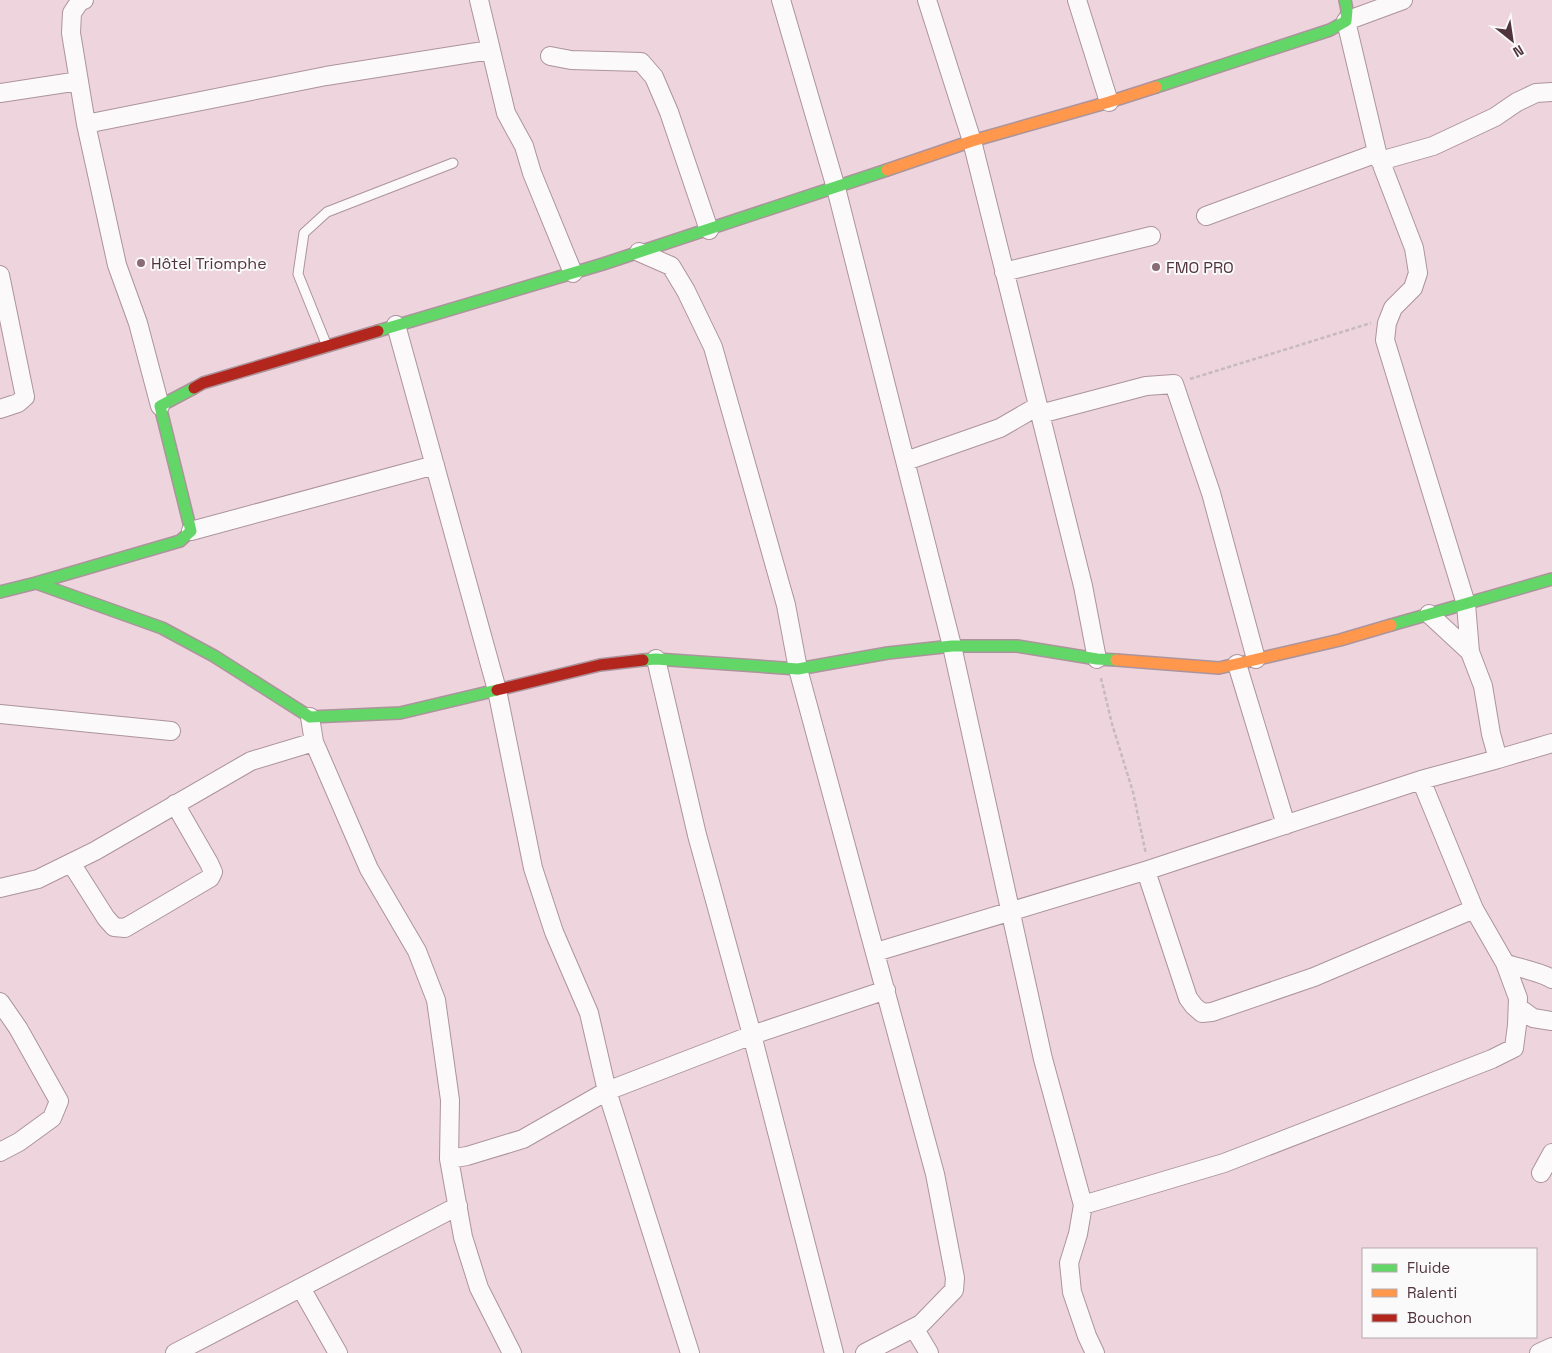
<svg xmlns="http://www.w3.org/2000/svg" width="1552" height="1353" font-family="'Space Grotesk',sans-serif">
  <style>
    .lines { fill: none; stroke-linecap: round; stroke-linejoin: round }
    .lane-casing { stroke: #ac949c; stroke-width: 11 }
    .street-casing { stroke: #ac949c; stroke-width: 20 }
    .fast-casing { stroke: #ac949c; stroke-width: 14 }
    .slow-casing { stroke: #ac949c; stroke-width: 14 }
    .jam-casing { stroke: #ac949c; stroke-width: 14 }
    .path { stroke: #c6babe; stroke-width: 2.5; stroke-dasharray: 4 2.5; stroke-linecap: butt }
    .lane { stroke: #fcf9fa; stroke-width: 9 }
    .street { stroke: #fcf9fa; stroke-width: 18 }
    .fast { stroke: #63d668; stroke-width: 11 }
    .slow { stroke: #ff974d; stroke-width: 11 }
    .jam { stroke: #b3261e; stroke-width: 11 }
    .poi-dot { fill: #886b75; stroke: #fafafa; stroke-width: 2 }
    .labels { text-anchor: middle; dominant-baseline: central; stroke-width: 4; stroke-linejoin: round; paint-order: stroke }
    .poi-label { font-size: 16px; fill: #51333d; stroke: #fafafa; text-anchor: start }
  </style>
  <rect width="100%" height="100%" fill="#eed4dc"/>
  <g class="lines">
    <g class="lane-casing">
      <path id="lane" d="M327 346 298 274 304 233 327 212 453 163"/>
    </g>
    <g class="street-casing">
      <path id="street" d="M84 0 80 1 72 13 71 33 86 124 117 265 138 323 160 406
        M479 0 506 113 524 146 532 173 573 273
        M781 0 836 188 952 646 1043 1059 1083 1205 1078 1234 1069 1263 1072 1292 1087 1336 1095 1353
        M927 0 972 141 1083 586 1097 659
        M1077 0 1109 102
        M550 56 571 60 641 62 654 77 669 112 709 230
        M0 93 79 81
        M86 124 326 76 490 50
        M1377 152 1414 248 1418 273 1413 288 1393 308 1387 323 1385 340 1466 604 1470 652 1483 686 1491 734 1498 759 1552 743
        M1380 161 1433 146 1495 117 1517 102 1536 93 1552 92
        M1206 216 1369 156 1377 152 1346 21 1403 0
        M639 252 671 266 686 291 713 347 786 605 798 669 935 1174 955 1278 954 1290 921 1324 865 1353
        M1004 272 1151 236
        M0 275 25 397 18 403 0 409
        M396 325 497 690 533 868 554 932 589 1013 607 1091 690 1353
        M1040 414 1146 386 1174 384 1211 493 1256 659
        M906 461 1000 428 1038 406
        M191 531 435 465
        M1429 614 1470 652
        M656 659 697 835 752 1035 834 1353
        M1237 664 1286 825
        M0 714 171 731
        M310 717 314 742 369 869 417 951 436 1000 450 1100 449 1159 463 1237 479 1288 512 1353
        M71 863 106 918 114 927 125 928 210 878 213 872 209 863 175 804
        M1148 870 1147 874 1188 998 1194 1006 1202 1013 1212 1012 1314 977 1474 909
        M0 888 38 879 95 851 251 761 314 742
        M876 952 1148 870 1421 780 1498 759
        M1505 963C1520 969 1539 971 1552 979
        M0 1002 18 1028 59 1101 52 1118 19 1142 0 1152
        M1518 1007 1533 1018 1552 1021
        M449 1159 467 1156 523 1139 607 1091 752 1035 886 990
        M1541 1173 1552 1153
        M1083 1205 1224 1163 1492 1059 1514 1048 1517 1025 1518 998 1505 963 1474 909 1421 780
        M301 1288 338 1353
        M914 1328 929 1353
        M175 1353 458 1206
        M1539 1353 1552 1347"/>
    </g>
    <g class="fast-casing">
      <path id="fast" d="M1156 87 1330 30 1346 21 1347 10 1345 0
        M378 331 603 264 887 170
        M36 583 180 541 191 531 160 406 194 388
        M0 592 36 583 162 628 214 656 310 717 400 713 497 690
        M1391 625 1552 579
        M643 660 656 659 798 669 888 653 952 646H1017L1097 659 1116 660"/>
    </g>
    <g class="slow-casing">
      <path id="slow" d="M887 170 972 141 1109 102 1156 87
        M1116 660 1219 668 1340 640 1391 625"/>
    </g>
    <g class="jam-casing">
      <path id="jam" d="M194 388 203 383 378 331
        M497 690 600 665 643 660"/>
    </g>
    <path class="path" d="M1190 379 1371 323
      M1101 678 1112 724 1133 792 1146 854"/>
    <use href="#lane" class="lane"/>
    <use href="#street" class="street"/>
    <use href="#fast" class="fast"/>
    <use href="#slow" class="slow"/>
    <use href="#jam" class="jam"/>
  </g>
  <g class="poi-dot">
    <circle cx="141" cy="263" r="5"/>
    <circle cx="1156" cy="267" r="5"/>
  </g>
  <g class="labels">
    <g class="poi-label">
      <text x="151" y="263">Hôtel Triomphe</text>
      <text x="1166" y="267">FMO PRO</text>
    </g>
  </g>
  <rect x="1362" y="1248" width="175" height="90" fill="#fafafa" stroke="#b6aaae"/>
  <rect x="1372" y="1264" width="25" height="8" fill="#63d668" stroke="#b6aaae"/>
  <text x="1407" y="1273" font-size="15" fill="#51333d">Fluide</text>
  <rect x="1372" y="1289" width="25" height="8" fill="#ff974d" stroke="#b6aaae"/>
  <text x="1407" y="1298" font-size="15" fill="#51333d">Ralenti</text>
  <rect x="1372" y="1314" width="25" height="8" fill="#b3261e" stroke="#b6aaae"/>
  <text x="1407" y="1323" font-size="15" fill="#51333d">Bouchon</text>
  <g transform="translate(1512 40) rotate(150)" stroke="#fafafa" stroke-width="4" paint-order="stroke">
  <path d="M0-4L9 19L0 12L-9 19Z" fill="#51333d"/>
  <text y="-8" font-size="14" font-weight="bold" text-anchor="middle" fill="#51333d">N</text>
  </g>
</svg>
